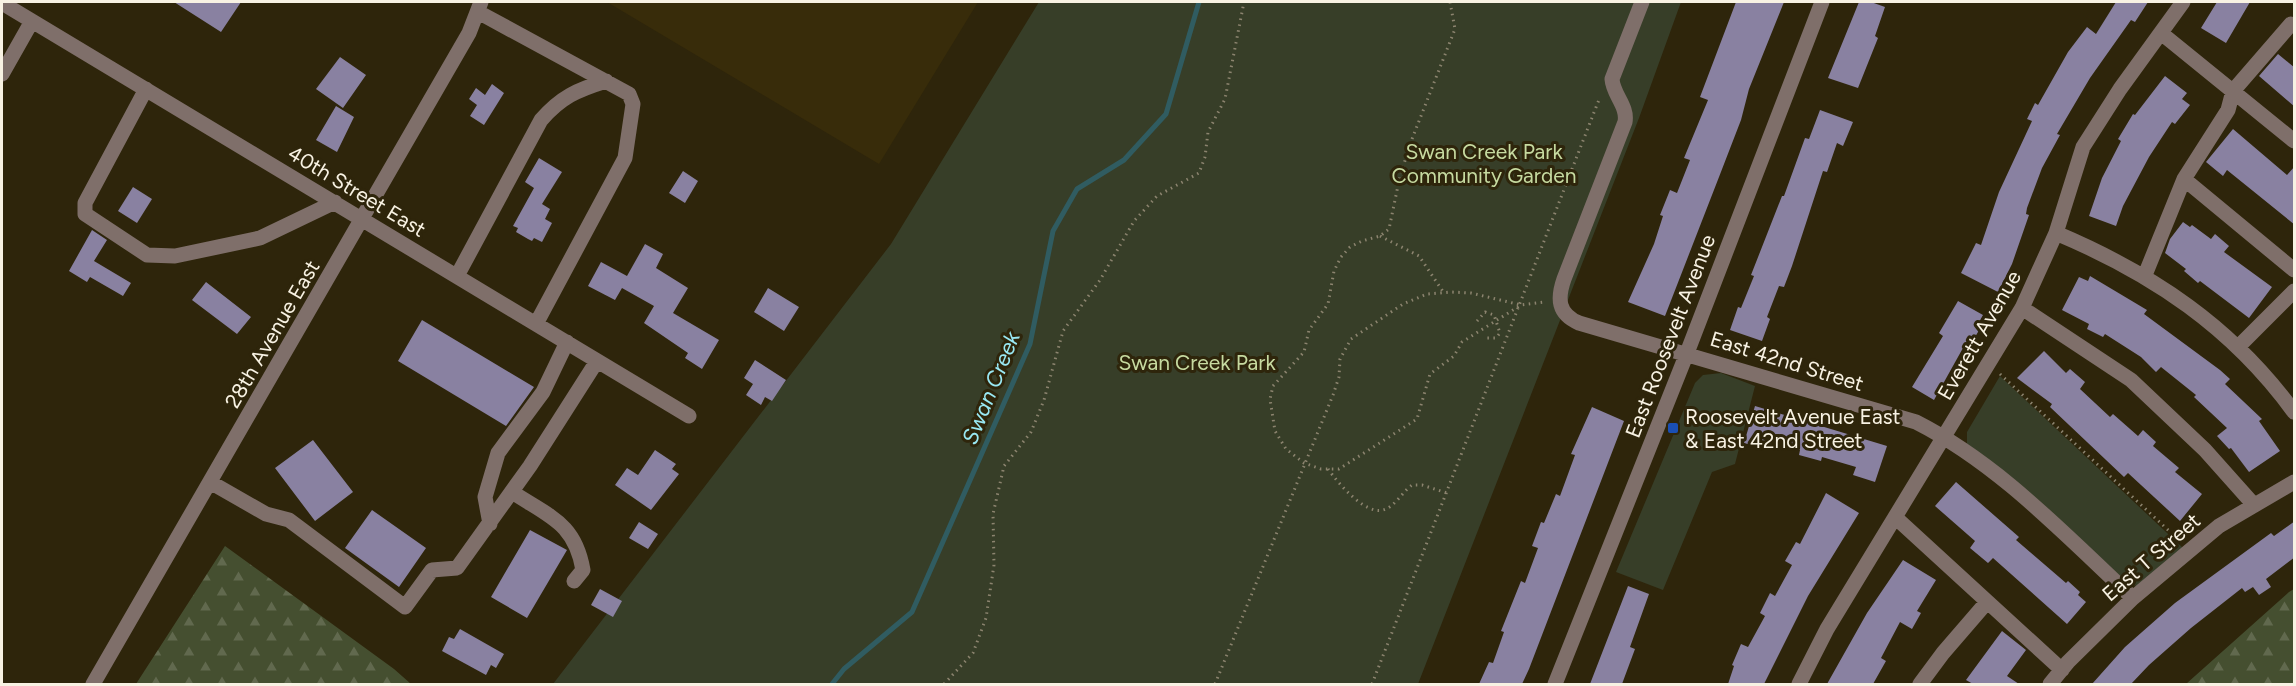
<svg xmlns="http://www.w3.org/2000/svg" width="2296" height="686" font-family="Figtree,sans-serif">
  <style>
    .built { fill: #382c0a }
    .forest { fill: url(#forest-firs) }
    .green { fill: #373e28 }
    .lines { fill: none; stroke-linecap: round; stroke-linejoin: round }
    .stream { stroke: #305c61; stroke-width: 5 }
    .building { fill: #8981a1 }
    .path { stroke: #8c846f; stroke-width: 3; stroke-dasharray: 1.5 4.5; stroke-linecap: butt }
    .minor { stroke: #7f6f6a; stroke-width: 15 }
    .transit-dot { fill: #1a4fb4; stroke: #2e250b; stroke-width: 2 }
    .labels { text-anchor: middle; dominant-baseline: central; stroke-width: 6; stroke-linejoin: round; paint-order: stroke }
    .park-label { font-size: 21px; fill: #c6daa0; stroke: #2e250b }
    .street-label { font-size: 21px; fill: #f8f2e3; stroke: #2e250b }
    .poi-label { font-size: 21px; fill: #f8f2e3; stroke: #2e250b; text-anchor: start }
    .water-label { font-size: 22px; font-style: italic; fill: #99e8f3; stroke: #2e250b }
  </style>
  <defs>
    <pattern id="forest-firs" width="22" height="20" patternUnits="userSpaceOnUse" patternTransform="scale(1.5)"><rect width="22" height="20" fill="#454f30"/><path d="M5 1l3.5 6h-7zM16 11l3.5 6h-7z" fill="#61694e"/></pattern>
  </defs>
  <rect width="100%" height="100%" fill="#2e250b"/>
  <path class="built" d="M607 2H978L879 164Z"/>
  <path class="forest" d="M225 546 394 669 411 684H136Z
    M2294 589V684H2186L2289 592Z"/>
  <path class="green" d="M1039 2H1681L1639 118 1418 684H553L891 244Z
    M1721 373 1755 386 1735 464 1712 472 1663 590 1616 572 1695 383 1703 375Z
    M2000 376 2183 548 2138 586 2130 585 1967 444V432Z"/>
  <g class="lines">
    <path class="stream" d="M832 684 844 669 912 612 1030 344 1053 231 1077 189 1124 160 1166 114 1199 2"/>
  </g>
  <path class="building" d="M174 2H241L221 32Z
    M1736 2H1784L1749 89 1741 120 1719 177 1665 316 1628 302 1654 244 1663 216 1660 215 1670 190 1677 193 1690 160 1684 158 1708 100 1700 97Z
    M1859 2H1871L1885 7 1875 36 1878 38 1858 88 1828 78Z
    M2116 2H2148L2135 22 2131 20 2090 78 2057 134 2060 135 2042 168 2027 208 2026 214 2029 215 2012 264 1998 292 1961 273 1976 243 1981 245 1999 192 2032 121 2027 119 2035 103 2038 105 2068 52 2087 27 2096 34Z
    M2217 2H2250L2226 43 2201 28Z
    M2278 54 2295 68V107L2259 76Z
    M340 57 366 75 343 108 316 89Z
    M2165 76 2187 93 2182 99 2190 105 2175 124 2172 122 2149 157 2123 206 2116 226 2089 216 2102 178 2121 141 2118 139 2133 114 2135 115Z
    M492 84 504 93 484 125 470 116 477 105 469 99 476 88 485 95Z
    M336 106 354 117 337 152 316 140Z
    M1820 110 1853 122 1843 146 1837 143 1827 172 1823 171 1792 266 1784 287 1779 286 1767 317 1770 319 1762 341 1730 330 1738 307 1741 308 1754 276 1751 275 1782 196H1784L1805 138 1809 139Z
    M2233 129 2287 175 2295 166V225L2227 170 2223 176 2206 162Z
    M539 158 562 172 542 204 550 209 545 219 552 223 542 242 534 238 532 241 528 239 516 232 518 228 513 226 534 188 525 182Z
    M683 171 698 181 685 203 669 193Z
    M133 187 152 199 137 223 118 211Z
    M2183 222 2190 227 2192 225 2211 239 2215 234 2229 246 2224 252 2272 287 2249 318 2200 281 2198 283 2184 271 2186 269 2165 253 2170 239Z
    M92 230 107 240 94 261 131 283 123 296 90 277 87 282 69 271Z
    M645 244 663 254 656 268 688 288 673 313 719 340 702 369 685 358 688 353 644 323 654 306 622 288 615 300 588 286 601 262 627 276Z
    M2090 276 2147 310 2144 314 2220 370 2230 379 2225 384 2262 419 2259 421 2280 451 2249 472 2231 448 2229 449 2217 436 2227 428 2194 397 2196 395 2161 367 2156 372 2141 357 2105 334 2103 337 2087 329 2089 324 2062 310 2079 277 2088 281Z
    M206 282 251 317 237 334 192 300Z
    M768 288 799 307 784 331 754 312Z
    M1958 301 1983 315 1978 324 1981 327 1972 342 1968 339 1934 400 1912 387 1943 336 1939 333Z
    M422 320 534 387 506 426 398 361Z
    M2044 351 2066 373 2070 369 2085 382 2080 389 2110 417 2113 414 2138 436 2143 430 2156 442 2153 446 2179 468 2175 472 2202 494 2180 521 2128 473 2124 477 2050 407 2052 404 2017 378Z
    M755 360 786 380 772 401 765 397 761 405 746 395 753 384 744 378Z
    M1755 406 1887 446 1875 482 1853 475 1856 467 1822 457 1821 461 1799 455 1800 450 1768 441 1766 449 1744 443Z
    M1592 407 1624 421 1529 669 1522 684H1479L1489 662 1493 663 1504 632 1501 631 1521 581 1525 583 1538 548 1532 546 1541 522 1544 523 1556 494 1560 496 1575 455 1571 454Z
    M313 440 353 492 315 521 275 468Z
    M655 450 676 464 672 469 679 474 651 510 615 485 627 468 638 475Z
    M1956 482 2019 537 2016 540 2066 583 2068 581 2080 592 2078 595 2086 602 2067 624 1993 558 1988 563 1970 548 1975 541 1935 506Z
    M1826 493 1859 513 1808 596 1764 684H1728L1734 666 1732 665 1741 644 1748 647 1765 616 1760 613 1770 593 1775 596 1792 565 1785 561 1796 542 1800 544Z
    M372 510 426 548 399 587 345 548Z
    M2295 521V557L2266 579 2271 587 2259 595 2253 587 2245 592 2242 588 2191 628 2149 665 2131 684H2092L2125 647 2175 603 2271 533 2274 536Z
    M639 522 658 534 648 549 629 538Z
    M530 530 567 550 527 618 491 597Z
    M1903 560 1936 580 1917 611 1921 613 1912 629 1900 622 1881 658 1886 661 1873 684H1827L1867 613Z
    M1628 586 1649 594 1630 647 1635 649 1622 684H1590Z
    M600 589 622 601 613 617 591 605Z
    M460 629 504 654 496 668 491 665 486 675 442 651 449 637 454 639Z
    M2002 631 2026 650 2007 676 2019 684H1973L1966 680Z"/>
  <g class="lines">
    <path class="path" d="M1450 2 1455 29 1412 139 1400 176 1389 229 1380 236 1362 241 1350 247 1341 257 1334 271 1328 304 1309 330 1304 352 1273 386 1270 399 1275 431 1286 449 1304 463 1321 469H1339L1417 419 1430 374 1454 356 1462 342 1521 305
      M1380 236 1419 256 1444 293
      M1477 321 1485 312 1494 315 1500 333 1496 338H1487
      M2000 374 2180 541
      M1328 469C1338 483 1365 515 1383 510 1395 507 1402 492 1412 485H1422L1447 493
      M944 684 973 653 986 618 994 565 993 514 1004 466 1031 432 1044 400 1063 331 1100 280 1134 221 1157 196 1199 173 1205 157 1208 132 1225 99 1244 2
      M1215 684 1333 395 1339 377 1340 359 1351 339 1403 304 1427 294 1451 292 1471 293 1521 305 1545 302
      M1372 684 1600 97"/>
    <path class="minor" d="M1642 2 1612 79C1613 95 1628 106 1625 122L1564 279C1557 299 1558 314 1579 323L1916 422C1999 464 2065 535 2133 598
      M2 3 689 416
      M478 12 629 94 633 104 625 158 536 324
      M2161 33 2294 141
      M2 74 32 21
      M146 89 85 203V214L147 255 175 256 260 238 335 202
      M2184 179 2294 270
      M2056 233C2153 274 2232 327 2294 412
      M2145 275 2184 179 2228 110 2233 91 2291 24 2294 25
      M457 276 541 120C561 97 577 90 606 81
      M2022 308 2131 380 2205 450 2254 505
      M2238 347 2294 291
      M210 482 266 514 289 520 405 607 432 570 457 568 530 466 597 361
      M512 492C550 517 575 523 583 570L574 581
      M1895 517 2062 670
      M490 524 485 497 498 453 543 392 567 342
      M93 684 469 33 481 2
      M1555 684 1687 353 1822 2
      M1799 684 1827 629 2022 308 2056 233 2083 147 2120 89 2183 2
      M1920 684 1943 653 1987 602
      M2050 684 2068 662 2133 598 2219 526 2294 482"/>
  </g>
  <rect class="transit-dot" x="1667" y="422" width="12" height="12" rx="3"/>
  <g class="labels">
    <g class="park-label">
      <text x="1484" y="151">Swan Creek Park<tspan x="1484" dy="24">Community Garden</tspan></text>
      <text x="1197" y="362">Swan Creek Park</text>
    </g>
    <g class="street-label">
      <text transform="translate(357 191) rotate(31)">40th Street East</text>
      <text transform="translate(272 334) rotate(-60)">28th Avenue East</text>
      <text transform="translate(1979 335) rotate(-60)">Everett Avenue</text>
      <text transform="translate(1670 336) rotate(-69)">East Roosevelt Avenue</text>
      <text transform="translate(1787 361) rotate(17)">East 42nd Street</text>
      <text transform="translate(2151 557) rotate(-41)">East T Street</text>
    </g>
    <g class="poi-label">
      <text x="1685" y="416">Roosevelt Avenue East<tspan x="1685" dy="24">&amp; East 42nd Street</tspan></text>
    </g>
    <g class="water-label">
      <text transform="translate(991 388) rotate(-68)">Swan Creek</text>
    </g>
  </g>
  <rect width="2296" height="686" fill="none" stroke="#f8f2e3" stroke-width="6"/>
</svg>
